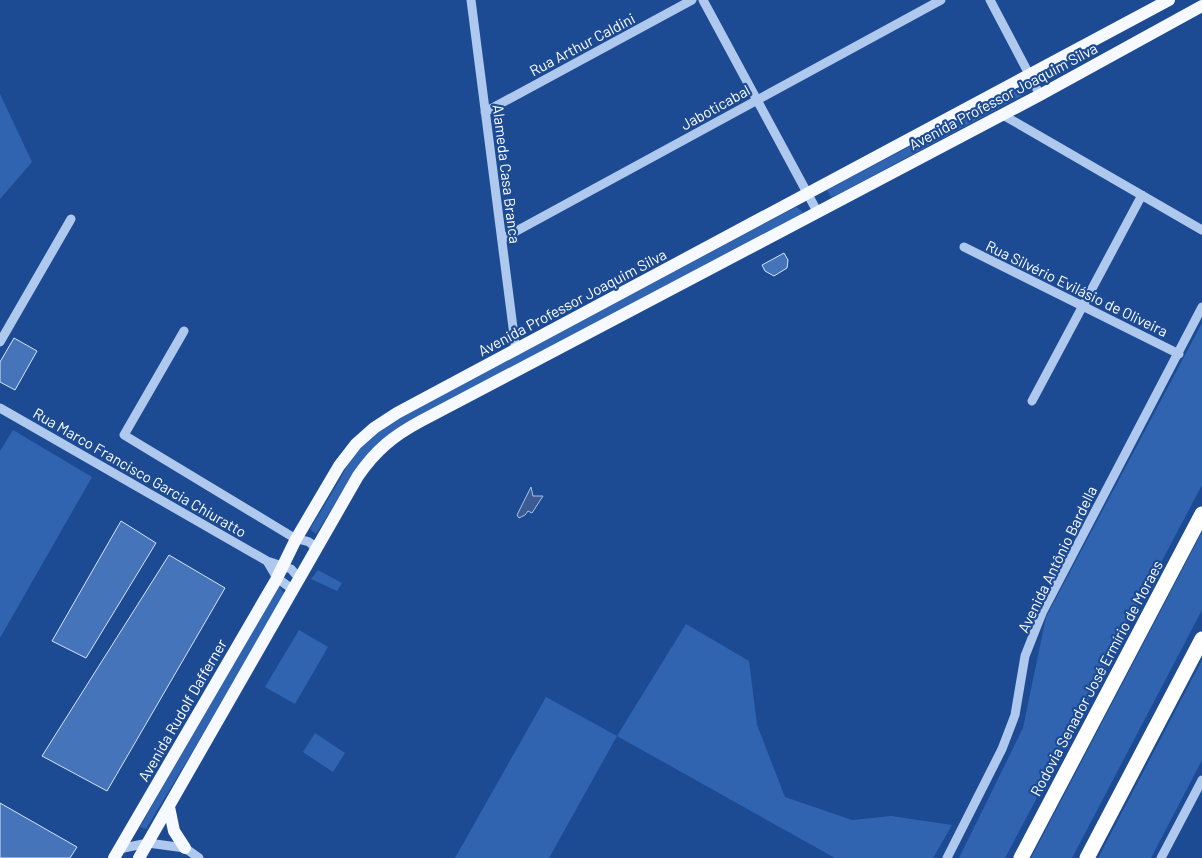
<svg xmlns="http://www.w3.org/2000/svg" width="1202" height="858" font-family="Barlow,sans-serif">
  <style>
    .green { fill: #3064b1 }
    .water { fill: #3c5c91; stroke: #a2c3f0 }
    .building { fill: #4574ba; stroke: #d5e4fa }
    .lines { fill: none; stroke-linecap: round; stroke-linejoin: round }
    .minor { stroke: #aec8ee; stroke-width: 9 }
    .major { stroke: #f6f9ff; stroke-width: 12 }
    .highway { stroke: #fff; stroke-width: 15 }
    .labels { text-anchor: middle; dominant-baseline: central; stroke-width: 4.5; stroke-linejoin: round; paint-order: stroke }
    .street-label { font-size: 15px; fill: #fff; stroke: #1d4b93 }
  </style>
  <rect width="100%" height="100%" fill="#1d4b93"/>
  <path class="green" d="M1019 89 1023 95 835 196 831 197 827 190Z
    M0 94 32 162 0 199Z
    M796 207 803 212 799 217 403 424 380 441 360 464 316 534 310 529 339 481 351 458 370 438 392 422Z
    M1202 323V485L1005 858H959L1023 728 1046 617Z
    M13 430 92 477 0 638V451Z
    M1202 532V610L1072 858H1031Z
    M318 570 342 583 337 591 311 579Z
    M278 584 284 594 197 744 146 829 140 827Z
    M686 624 749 661 757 725 785 797 852 820 891 816 952 825 933 858H835L617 736 549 858H455L546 697 617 736Z
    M299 630 328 647 295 704 265 687Z
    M1202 660V760L1151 858H1098Z
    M315 733 345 753 333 772 303 752Z"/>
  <path class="water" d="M531 487 533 496H543L532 513 528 511 525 515 519 518 517 515Z"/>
  <path class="building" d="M784 253 788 260 787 268 774 276 765 271 762 265Z
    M14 338 37 351 15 390 0 382V362Z
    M121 521 156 543 86 658 52 641Z
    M169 555 225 588 107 791 42 756Z
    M0 803 77 847 70 858H0Z"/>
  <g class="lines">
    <path class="minor" d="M471 0 516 351
      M703 0 818 213
      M990 0 1040 95
      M485 112 692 0
      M1003 115 1202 230
      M502 239 941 0
      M964 247 1179 354
      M184 331 124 435 296 539C305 541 312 540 315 550
      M0 342 71 219
      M1032 401 1142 195
      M0 408 267 561 291 569 299 578
      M267 561 277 578 292 589
      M119 849 148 843 185 848 199 858
      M947 858 1002 749 1015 715 1025 656 1042 613 1202 307
      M1161 858 1202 780"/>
    <path class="major" d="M169 807 174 831 185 848
      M114 858 276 580 296 539 339 466 356 444 374 428 397 413 1169 0
      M139 858 358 476C376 450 393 436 421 421L1040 95 1202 6"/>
    <path class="highway" d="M1021 858 1202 514
      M1087 858 1202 639"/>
  </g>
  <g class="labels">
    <g class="street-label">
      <text transform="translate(582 44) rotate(-28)">Rua Arthur Caldini</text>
      <text transform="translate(1003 96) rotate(-28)">Avenida Professor Joaquim Silva</text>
      <text transform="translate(715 107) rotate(-29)">Jaboticabal</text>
      <text transform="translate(507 174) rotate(83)">Alameda Casa Branca</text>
      <text transform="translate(1077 288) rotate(26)">Rua Silvério Evilásio de Oliveira</text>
      <text transform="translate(572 302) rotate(-28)">Avenida Professor Joaquim Silva</text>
      <text transform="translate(140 472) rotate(30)">Rua Marco Francisco Garcia Chiuratto</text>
      <text transform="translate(1057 559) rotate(-64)">Avenida Antônio Bardella</text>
      <text transform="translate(1096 678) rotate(-62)">Rodovia Senador José Ermírio de Moraes</text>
      <text transform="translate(182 710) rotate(-60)">Avenida Rudolf Dafferner</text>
    </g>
  </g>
</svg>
